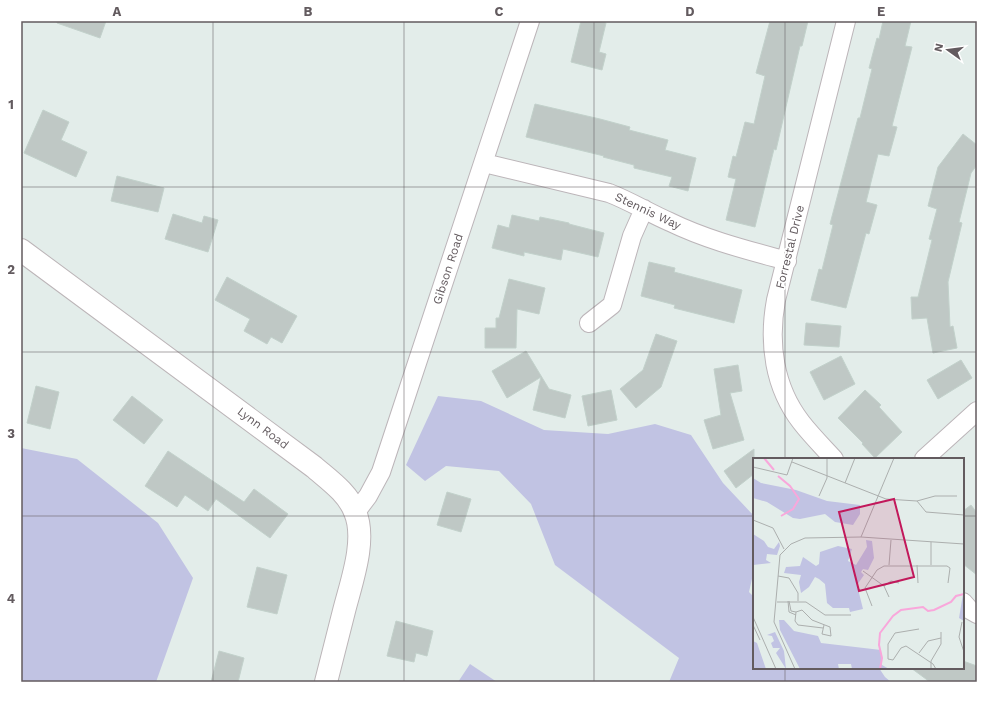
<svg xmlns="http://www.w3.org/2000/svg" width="998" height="703" font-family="'Work Sans',sans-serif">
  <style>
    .green { fill: #c1c3e3 }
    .building { fill: #bfc8c5; stroke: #c2d1cb }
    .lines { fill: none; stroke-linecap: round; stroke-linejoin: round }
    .street-casing { stroke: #bcb5b9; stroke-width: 20 }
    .secondary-casing { stroke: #bcb5b8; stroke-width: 24 }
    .street { stroke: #fff; stroke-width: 18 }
    .secondary { stroke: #fff; stroke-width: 22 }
    .grid { fill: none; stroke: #635b5f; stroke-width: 1; stroke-opacity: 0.55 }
    .labels { text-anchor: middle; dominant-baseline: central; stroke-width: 3.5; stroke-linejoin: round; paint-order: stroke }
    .street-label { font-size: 12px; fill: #635b5f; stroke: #fff }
    .inset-river { fill: none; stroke: #f9a7db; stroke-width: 2 }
    .inset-road { fill: none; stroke: #acafae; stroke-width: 1 }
    .view { fill: #c2185b; fill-opacity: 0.15; stroke: #c2185b; stroke-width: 2 }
    .inset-edge { fill: none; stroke: #635b5f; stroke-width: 2 }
    .neatline { fill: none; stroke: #635b5f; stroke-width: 1.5 }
    .grid-label { font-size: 13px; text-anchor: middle; font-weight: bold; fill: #635b5f }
  </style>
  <rect width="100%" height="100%" fill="#e3edea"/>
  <path class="green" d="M438 396 481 401 544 430 608 434 655 424 691 435 723 483 754 516V570L749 592 754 597V668H879L885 677 891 682H669L679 658 555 565 531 504 499 471 446 466 425 481 406 465Z
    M21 448 77 459 158 523 193 578 156 682H21Z
    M470 664 497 682H458Z"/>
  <path class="building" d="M57 21H106L100 38 57 23Z
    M581 21H597L606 23 599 52 606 54 602 70 571 62Z
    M770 21H808L802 46H800L776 150 774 149 755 227 726 220 736 179 728 177 733 156 736 157 745 122 754 124 765 76 756 73Z
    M883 21H911L905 46 912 47 892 126 897 127 889 156 878 154 866 202 877 205 869 234 866 233 846 308 811 300 819 269 822 270 833 225 830 224 858 118H860L872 69 869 68 877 38 879 39Z
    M535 104 600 119 630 127 629 130 668 140 665 150 696 158 688 191 669 186 672 177 634 168V165L603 157 604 156 526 137Z
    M43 110 69 122 61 140 87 152 76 177 24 153Z
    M963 134 977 145V165L971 173 959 222 962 223 948 282 950 327 953 326 957 348 933 353 927 318 912 319 911 297H918L932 240 929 239 937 209 928 206 938 167Z
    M117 176 164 188 158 212 111 201Z
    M173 214 202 223 204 216 218 220 208 252 165 239Z
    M512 215 539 221 540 217 569 223V224L604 233 598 257 563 249 561 260 524 252V256L492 248 498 225 509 228Z
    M649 262 675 268 674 272 742 290 734 323 674 308 675 305 641 296Z
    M227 277 297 316 282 343 271 337 267 344 244 331 250 319 215 300Z
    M509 279 545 288 539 314 517 309 516 348H485V328H496V318H499Z
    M806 323 841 326 839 347 804 345Z
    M656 334 677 341 661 387 636 408 620 389 643 370Z
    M526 351 549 389 571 395 565 418 533 410 541 377 507 398 492 371Z
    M841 356 855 384 824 400 810 372Z
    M961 360 972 378 938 399 927 380Z
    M738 365 742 391 730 393 744 440 713 449 704 420 721 415 714 369Z
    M36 386 59 392 50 429 27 423Z
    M611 390 617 420 588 426 582 396Z
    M865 390 881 405 879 407 902 432 875 458 862 444 863 443 838 418Z
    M132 396 163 420 144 444 113 420Z
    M754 449V474L736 488 724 471Z
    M168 451 244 502 254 489 288 514 270 538 216 499 208 511 185 495 177 507 145 486Z
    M447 492 471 499 461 532 437 525Z
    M971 505 977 513V575L963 564V511Z
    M257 567 287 575 277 614 247 607Z
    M396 621 433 631 427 656 416 653 414 662 387 656Z
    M219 651 244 658 238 682H211Z
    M963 661 977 666V682H930L911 668H963Z"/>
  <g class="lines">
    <g class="street-casing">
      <path id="street" d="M484 163 609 193C630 201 649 213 670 222 707 240 747 250 787 261
        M589 323 612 305 632 236 644 209
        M834 459C823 447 811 435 801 422 774 387 768 343 776 300L846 21
        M924 459 977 411
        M356 512 368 496 381 472 530 21
        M963 602 970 610 977 614"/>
    </g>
    <g class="secondary-casing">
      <path id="secondary" d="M21 250 314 467C329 480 348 493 355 512 367 540 351 583 344 611 338 634 332 658 326 682"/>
    </g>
    <use href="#street" class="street"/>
    <use href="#secondary" class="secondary"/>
  </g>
  <path class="grid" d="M213 21V682M404 21V682M594 21V682M785 21V459M21 187H977M21 352H977M21 516H754M963 516H977M785 668V682"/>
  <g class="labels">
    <g class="street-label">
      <text transform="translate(648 211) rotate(25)">Stennis Way</text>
      <text transform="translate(790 247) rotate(-76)">Forrestal Drive</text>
      <text transform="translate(448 269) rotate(-72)">Gibson Road</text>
      <text transform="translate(263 428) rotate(37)">Lynn Road</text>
    </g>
  </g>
  <g transform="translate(753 458)">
    <rect width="211" height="211" fill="#e3edea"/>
    <path d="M0 13V20L8 25 43 32 74 43 107 47V56L100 67 82 64 72 56 47 61 40 60 14 44 0 40ZM0 76 11 83 15 89 21 91 26 84 27 88 24 97 14 96 13 102 18 105 0 107ZM113 82 119 83 121 100 115 112 110 111 108 114 111 117 104 127 110 151 97 154 96 150H80L74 145 72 126 66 121 62 119 56 129 48 135 46 124 48 117 31 115 33 109 47 108 50 99 63 108 66 106 67 94 85 88 99 91 95 103 103 107 114 89ZM211 130V163L206 160ZM26 162H31L41 173 65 178 68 185 128 192 129 207 136 211H99L98 206H85L86 211H47L27 172ZM22 174 31 193 33 211 23 195 27 190H20L18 185 21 183 19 178 14 177ZM0 183 4 185 13 211 0 210Z" fill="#c1c3e3"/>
    <path class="inset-river" d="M11 0 21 12M25 18 37 28 46 41 40 51 28 58M127 211 129 200 126 187 127 175 140 158 148 152 170 149 175 153 181 152 198 144 203 138 211 136"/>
    <path class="inset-road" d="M39 4 133 41 164 43 182 38H204M0 9 34 17 40 0M92 25 102 0M66 38 74 20V0M164 43 173 54 211 57M0 62 20 70 31 91M108 79 211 86M136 107 138 82M164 107 165 125M178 107V84M110 113 131 128 136 139M25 118 36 120 45 135V143M131 128 138 123 146 125M35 143 36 154 43 157M36 143 38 153 43 154M24 144H53L72 157H98M119 148 112 130 124 112 131 108H194L197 110 195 125M0 159 23 211M209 164 206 179 211 194M0 167 7 182M70 170 45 167 42 163 43 154 49 152 59 162 77 169 78 178 69 176 71 167M166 171 142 175 135 186V201L140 202 148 190 153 188 180 206 183 211M166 195 175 183 188 180M42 211 21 164 27 97 38 86 52 80 108 79 141 0M178 211V203L188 186V174"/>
    <path class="view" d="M141 41 161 119 106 133 86 54Z"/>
    <rect width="211" height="211" class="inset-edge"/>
  </g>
  <rect width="998" height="703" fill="none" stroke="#ffffff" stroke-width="44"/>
  <g transform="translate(948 50) rotate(284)" stroke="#ffffff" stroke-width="3" paint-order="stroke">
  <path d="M0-3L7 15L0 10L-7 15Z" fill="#635b5f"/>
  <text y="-6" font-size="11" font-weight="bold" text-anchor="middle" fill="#635b5f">N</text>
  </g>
  <rect x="22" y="22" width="954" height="659" class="neatline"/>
  <g class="grid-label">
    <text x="117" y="16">A</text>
    <text x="308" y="16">B</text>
    <text x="499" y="16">C</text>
    <text x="690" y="16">D</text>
    <text x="881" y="16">E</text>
    <text x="11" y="109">1</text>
    <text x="11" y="274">2</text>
    <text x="11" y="438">3</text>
    <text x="11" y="603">4</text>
  </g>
</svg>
